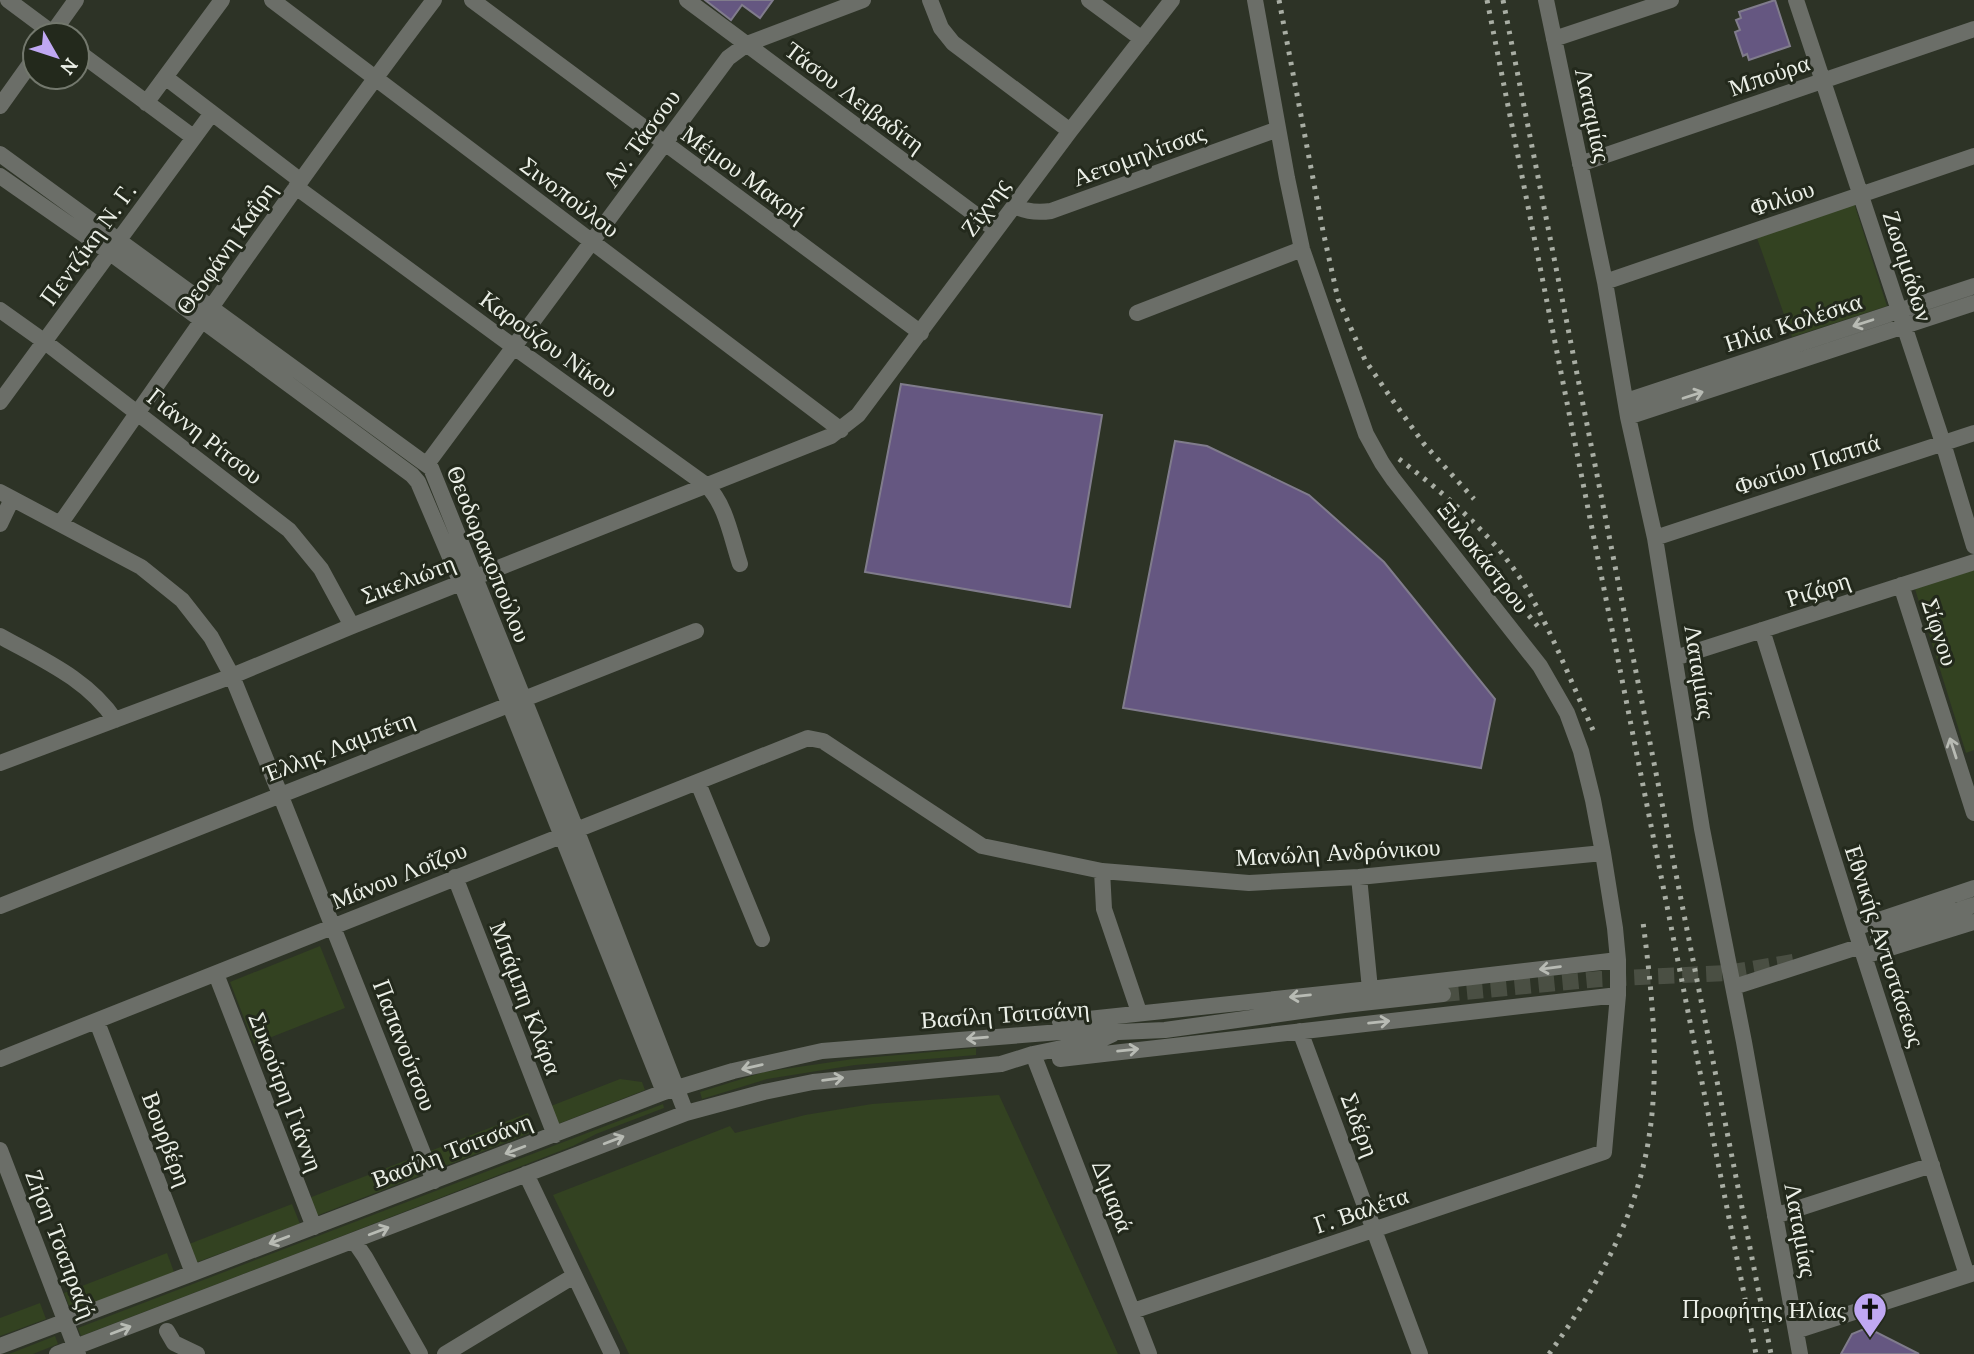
<svg xmlns="http://www.w3.org/2000/svg" width="1974" height="1354" font-family="Lora,serif">
  <style>
    .green { fill: #334221 }
    .building { fill: #655781; stroke: #807c8c; stroke-width: 2 }
    .lines { fill: none; stroke-linecap: round; stroke-linejoin: round }
    .minor-tunnel { stroke: #4a4f43; stroke-width: 16; stroke-dasharray: 16 8; stroke-linecap: butt }
    .minor { stroke: #6b6e68; stroke-width: 16 }
    .rail { stroke: #a9aea4; stroke-width: 5; stroke-dasharray: 3.5 7; stroke-linecap: butt }
    .oneway { stroke: #b8bbb4 }
    .labels { text-anchor: middle; dominant-baseline: central; stroke-width: 6; stroke-linejoin: round; paint-order: stroke }
    .street-label { font-size: 24px; fill: #ebefe7; stroke: #23291c }
    .poi-label { font-size: 24px; fill: #ebefe7; stroke: #23291c; text-anchor: end }
  </style>
  <rect width="100%" height="100%" fill="#2d3326"/>
  <path class="green" d="M1854 203 1887 306 1792 337 1757 238Z
    M1974 570V750L1966 753 1915 589Z
    M320 946 345 1008 254 1044 230 982Z
    M976 1048V1055L855 1065 767 1079 702 1099 700 1092 764 1072 853 1059Z
    M620 1079 642 1082 645 1090 558 1124 551 1106Z
    M999 1095 1118 1354H629L553 1195 730 1126 735 1133 805 1115 872 1104Z
    M663 1104 664 1108 596 1134 573 1146 306 1250 81 1336 78 1328Z
    M528 1113 535 1131 432 1171 425 1153Z
    M412 1158 419 1176 316 1216 309 1198Z
    M292 1204 300 1224 192 1264 184 1246Z
    M167 1253 174 1272 71 1311 64 1293Z
    M40 1303 46 1319 0 1336V1318Z
    M55 1336 58 1344 33 1354H9Z"/>
  <path class="building" d="M705 0H773L760 18 742 5 731 20Z
    M1775 0 1790 46 1749 60 1747 54 1743 56 1735 32 1740 30 1736 20 1741 18 1739 12Z
    M901 384 1102 415 1070 607 865 572Z
    M1175 441 1207 446 1309 495 1384 562 1495 699 1481 768 1123 708Z
    M1864 1329 1872 1333 1876 1332 1919 1354H1841L1852 1334Z"/>
  <g class="lines">
    <path class="minor-tunnel" d="M1443 994 1600 979 1727 973 1799 961"/>
    <path class="minor" d="M8 0 55 35
      M272 0 841 430
      M472 0 921 333
      M687 0 996 230
      M930 0 941 28 953 43 1070 131
      M1089 0 1142 39
      M1546 0 1605 282 1628 417 1655 538 1702 829 1744 1042 1800 1354
      M1796 0 1943 443 1974 546
      M51 35 76 0
      M1554 39 1671 0
      M77 51 193 137
      M165 77 301 181
      M146 103 222 0
      M0 106 35 57
      M0 154 431 468 576 829 686 1113
      M1580 164 1974 29
      M0 176 109 252 412 475 418 482 461 583 664 1092
      M296 187 514 347 706 485C726 504 731 537 740 564
      M1014 206C1026 212 1037 213 1051 211L1278 129
      M1605 282 1974 156
      M0 310 45 342 289 530 321 569 352 626
      M1137 313 1302 249
      M1626 401 1974 286
      M0 402 212 113
      M1628 417 1974 303
      M427 464 728 58 747 44 863 0
      M0 492 141 567 182 600 211 637 232 676 280 794 434 1181
      M0 524 12 499
      M60 524C183 348 304 171 434 0
      M1655 538 1974 433
      M1901 585 1974 813
      M1762 630 1855 928 1967 1275
      M0 636C41 659 88 679 115 720
      M1675 658 1974 562
      M0 763 232 676 352 626 831 436 858 415 1070 131 1172 0
      M698 783 762 939
      M1102 871 1104 909 1139 1012
      M455 877 555 1135
      M1359 877 1370 989
      M0 906 696 631
      M1855 928 1974 888
      M1878 936 1974 905
      M1864 956 1974 922
      M216 974 314 1227
      M1734 987 1861 946
      M97 1022 193 1273
      M1060 1022 1370 989 1618 960
      M1300 1031 1420 1354
      M1033 1054 1149 1354
      M0 1059 808 738 823 741 982 846 1102 871 1249 883 1359 877 1603 853
      M1060 1059 1618 995
      M0 1150 78 1354
      M526 1174 612 1354
      M1775 1216 1932 1165
      M354 1241 365 1257 420 1354
      M1133 1311 1604 1152 1618 995V960L1615 928 1603 853 1593 800 1581 751 1567 713 1540 666 1393 479 1382 463 1366 434 1302 249 1287 178 1255 0
      M167 1331 174 1343 197 1354
      M1796 1331 1974 1273
      M0 1346 193 1273 664 1092 733 1071 822 1051 1073 1031 1100 1030 1119 1032 1165 1030 1344 1005 1443 994
      M57 1354 686 1113 764 1092 813 1082 1001 1064 1033 1054 1100 1040 1113 1034
      M445 1354 574 1276"/>
    <path class="rail" d="M1279 0 1323 231 1338 299 1365 360 1391 398 1424 444 1474 499
      M1487 0 1756 1354
      M1503 0 1771 1354
      M1399 459C1449 497 1502 542 1532 598 1555 640 1573 686 1593 730
      M1442 510 1540 629
      M1549 1354C1590 1297 1628 1233 1644 1163 1662 1086 1653 1000 1643 922"/>
  </g>
  <defs><path id="oneway-shaft" d="M-6 0H5M1.5-3L5.5 0L1.5 3" fill="none" stroke-width="1.6" stroke-linecap="round" stroke-linejoin="round" transform="scale(1.75)"/></defs>
  <g class="oneway">
    <use href="#oneway-shaft" transform="translate(1863 323) rotate(162)"/>
    <use href="#oneway-shaft" transform="translate(1693 395) rotate(-18)"/>
    <use href="#oneway-shaft" transform="translate(1953 748) rotate(-108)"/>
    <use href="#oneway-shaft" transform="translate(1550 968) rotate(173)"/>
    <use href="#oneway-shaft" transform="translate(1300 996) rotate(174)"/>
    <use href="#oneway-shaft" transform="translate(1379 1022) rotate(-6)"/>
    <use href="#oneway-shaft" transform="translate(977 1038) rotate(175)"/>
    <use href="#oneway-shaft" transform="translate(1128 1050) rotate(-6)"/>
    <use href="#oneway-shaft" transform="translate(752 1067) rotate(167)"/>
    <use href="#oneway-shaft" transform="translate(833 1079) rotate(-7)"/>
    <use href="#oneway-shaft" transform="translate(614 1140) rotate(-21)"/>
    <use href="#oneway-shaft" transform="translate(515 1150) rotate(159)"/>
    <use href="#oneway-shaft" transform="translate(379 1231) rotate(-21)"/>
    <use href="#oneway-shaft" transform="translate(279 1240) rotate(159)"/>
    <use href="#oneway-shaft" transform="translate(121 1330) rotate(-21)"/>
  </g>
  <defs>
    <g id="church-pin" transform="scale(1.75)"><path d="M0 17L-7.5 6A9.5 9.5 0 1 1 7.5 6Z" fill="#c0a8f3" stroke="#23291c"/><path d="M-1.2-6h2.4v3.5h3.3v2.4h-3.3V6h-2.4V-.1h-3.3v-2.4h3.3Z" fill="#111"/></g>
  </defs>
  <g fill-rule="evenodd">
    <use href="#church-pin" x="1870" y="1309"/>
  </g>
  <g class="labels">
    <g class="street-label">
      <text transform="translate(1769 75) rotate(-19)">Μπούρα</text>
      <text transform="translate(855 97) rotate(37)">Τάσου Λειβαδίτη</text>
      <text transform="translate(1593 115) rotate(78)">Λαταμίας</text>
      <text transform="translate(641 138) rotate(-54)">Αν. Τάσσου</text>
      <text transform="translate(1139 155) rotate(-20)">Αετομηλίτσας</text>
      <text transform="translate(744 174) rotate(36)">Μέμου Μακρή</text>
      <text transform="translate(570 197) rotate(37)">Σινοπούλου</text>
      <text transform="translate(1782 198) rotate(-19)">Φιλίου</text>
      <text transform="translate(985 207) rotate(-54)">Ζίχνης</text>
      <text transform="translate(88 244) rotate(-54)">Πεντζίκη Ν. Γ.</text>
      <text transform="translate(226 248) rotate(-55)">Θεοφάνη Καΐρη</text>
      <text transform="translate(1908 266) rotate(72)">Ζωσιμάδων</text>
      <text transform="translate(1793 322) rotate(-18)">Ηλία Κολέσκα</text>
      <text transform="translate(549 344) rotate(36)">Καρούζου Νίκου</text>
      <text transform="translate(205 436) rotate(38)">Γιάννη Ρίτσου</text>
      <text transform="translate(1807 464) rotate(-18)">Φωτίου Παππά</text>
      <text transform="translate(489 554) rotate(68)">Θεοδωρακοπούλου</text>
      <text transform="translate(1484 557) rotate(52)">Ξυλοκάστρου</text>
      <text transform="translate(408 579) rotate(-21)">Σικελιώτη</text>
      <text transform="translate(1818 589) rotate(-18)">Ριζάρη</text>
      <text transform="translate(1940 632) rotate(72)">Σίφνου</text>
      <text transform="translate(1700 672) rotate(81)">Λαταμίας</text>
      <text transform="translate(339 746) rotate(-21)">Έλλης Λαμπέτη</text>
      <text transform="translate(1338 852) rotate(-3)">Μανώλη Ανδρόνικου</text>
      <text transform="translate(399 875) rotate(-22)">Μάνου Λοΐζου</text>
      <text transform="translate(1885 946) rotate(72)">Εθνικής Αντιστάσεως</text>
      <text transform="translate(526 998) rotate(69)">Μπάμπη Κλάρα</text>
      <text transform="translate(1005 1014) rotate(-4)">Βασίλη Τσιτσάνη</text>
      <text transform="translate(405 1045) rotate(69)">Παπανούτσου</text>
      <text transform="translate(286 1092) rotate(69)">Συκούτρη Γιάννη</text>
      <text transform="translate(1360 1125) rotate(69)">Σιδέρη</text>
      <text transform="translate(167 1139) rotate(69)">Βουρβέρη</text>
      <text transform="translate(452 1150) rotate(-21)">Βασίλη Τσιτσάνη</text>
      <text transform="translate(1113 1196) rotate(69)">Διμαρά</text>
      <text transform="translate(1361 1210) rotate(-19)">Γ. Βαλέτα</text>
      <text transform="translate(1801 1230) rotate(80)">Λαταμίας</text>
      <text transform="translate(61 1244) rotate(69)">Ζήση Τσαπραζή</text>
    </g>
    <g class="poi-label">
      <text x="1846" y="1309">Προφήτης Ηλίας</text>
    </g>
  </g>
  <g transform="translate(56 56) rotate(129)"><circle r="33" fill="#23291c" stroke="#73786d" stroke-width="2"/>
  <path d="M0-5L12 26L0 18L-12 26Z" fill="#c0a8f3"/>
  <text y="-10" font-size="19" font-weight="bold" text-anchor="middle" fill="#ebefe7">N</text>
  </g>
</svg>
